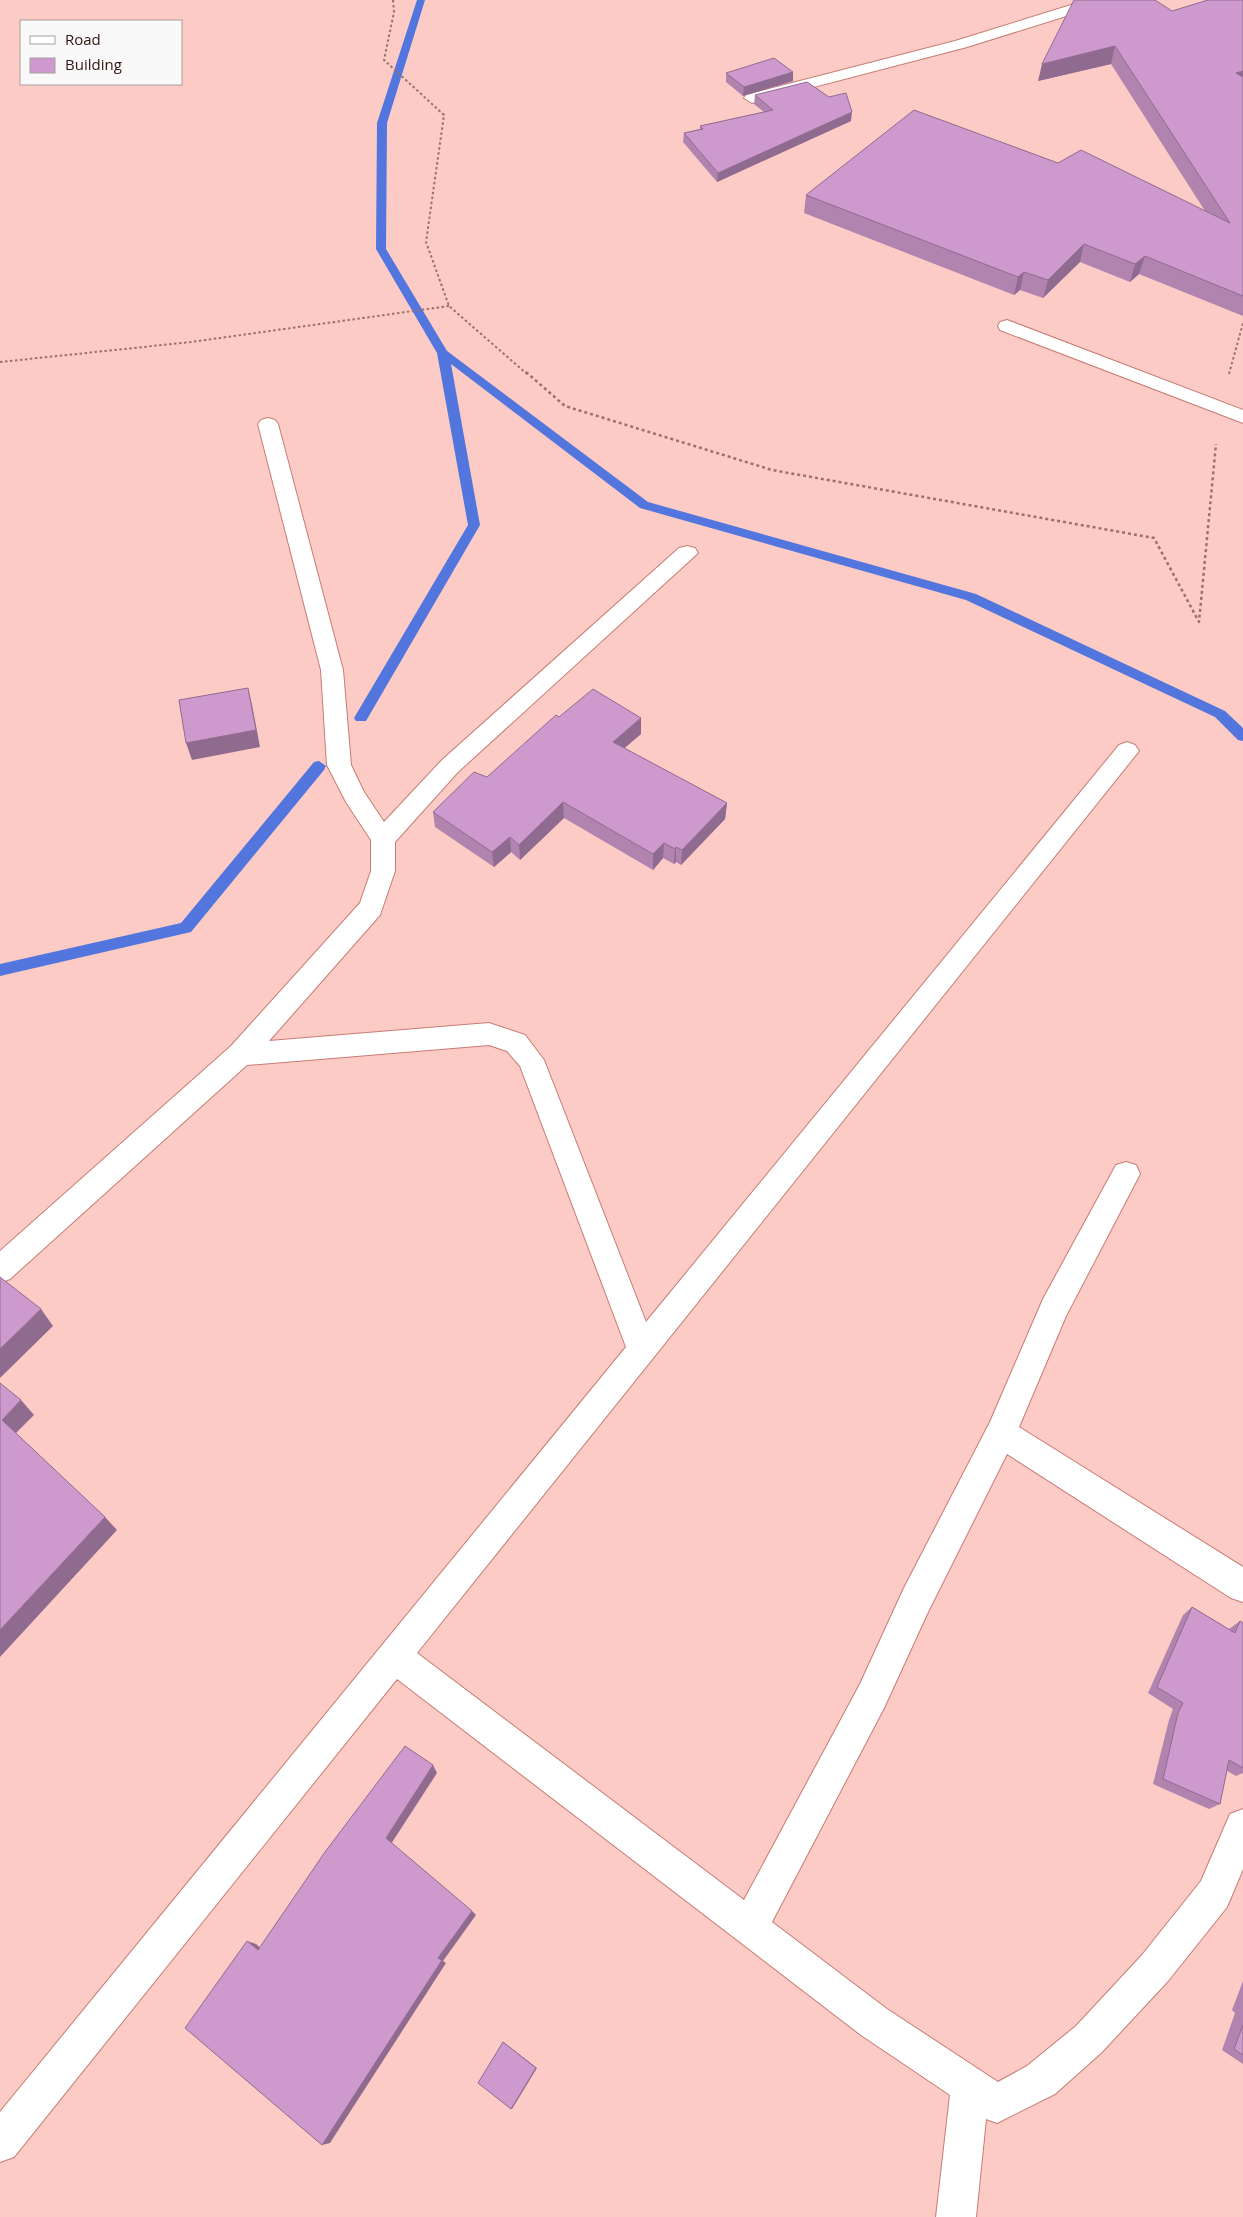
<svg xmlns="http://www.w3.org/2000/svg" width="1243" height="2217" font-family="'Open Sans',sans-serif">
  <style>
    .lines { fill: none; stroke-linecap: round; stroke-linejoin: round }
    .stream { fill: #5276dd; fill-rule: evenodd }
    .minor-casing { stroke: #c67c73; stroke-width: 2 }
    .path-far1 { stroke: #99726d; stroke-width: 2; stroke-dasharray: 2.5 2.5; stroke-linecap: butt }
    .path { stroke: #99726d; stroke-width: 2.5; stroke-dasharray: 3 3; stroke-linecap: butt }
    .minor { fill: #fff; fill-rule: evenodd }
    .wall { fill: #b184b0 }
    .shaded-wall { fill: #906b90 }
    .building { fill: #ce99cd; stroke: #906b90 }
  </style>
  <rect width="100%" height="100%" fill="#fccbc5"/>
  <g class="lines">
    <path class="stream" d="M417 0H425L387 123 386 249 447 351 648 502 976 594 1225 711 1243 728V741L1238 740 1215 717 966 600 640 508 451 364 480 525 366 721H356L354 718 468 525 437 353 376 249 377 123Z
      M319 761 326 766 324 770 191 932 0 976V964L181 923 314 762Z"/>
    <g class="minor-casing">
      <path id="minor" d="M1087 0H1111L1108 3 967 47 752 103 744 98 746 95 955 41Z
        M1007 320 1243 410V423L1000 330 998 326 1000 322Z
        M268 418 275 420 278 424 343 670 351 765 364 792 384 822 442 760 679 548 687 546 695 548 698 553 458 772 395 842V871L380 915 269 1041 489 1023 525 1035 544 1060 646 1322 1119 745 1127 742 1135 745 1139 751 417 1653 744 1900 860 1684 904 1588 990 1422 1043 1299 1116 1165 1126 1162 1136 1165 1140 1174 1066 1316 1019 1427 1243 1567V1602L1231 1598 1007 1454 928 1612 884 1708 772 1922 887 2009 998 2082 1027 2066 1076 2026 1142 1955 1201 1881 1230 1814 1243 1809V1869L1227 1907 1168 1981 1102 2052 1055 2094 997 2123 986 2119 976 2217H936L950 2095 861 2035 397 1679 14 2157 0 2162V2112L626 1347 520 1066 507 1051 489 1045 247 1065 10 1279 0 1283V1251L231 1046 360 903 371 871V840L346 802 327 765 321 670 258 424 261 420Z"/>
    </g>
    <path class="path-far1" d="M393 0 394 12 384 60 444 115 426 242 449 306 527 374
      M0 362 191 342 449 306
      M1229 374 1243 323"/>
    <path class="path" d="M526 372 565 406 772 470 1154 538 1199 622 1216 444"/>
    <use href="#minor" class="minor"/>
  </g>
  <path class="wall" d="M1243 0V316L1139 274 1130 282 1080 262 1043 298 1020 290 1014 295 804 213 806 195 1058 163 1205 211 1111 64 1038 81 1172 11Z
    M793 72V81L743 96 726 82V73Z
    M755 95 851 121 717 182 683 142 684 133 700 129V126L764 112 754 104Z
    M559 717 641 718V734L624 748 727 803 725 819 681 865 676 862 674 864 663 858 653 870 564 818 520 860 511 852 494 867 435 827 433 812 487 777Z
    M1192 1607 1229 1629 1240 1621 1243 1623V1773L1236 1776 1227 1771 1220 1804 1209 1809 1153 1784 1169 1720 1173 1709 1148 1693 1183 1615Z
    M1243 1981V2064L1222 2050 1235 2013 1232 2010Z"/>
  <path class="shaded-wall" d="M1115 46 1111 64 1038 81 1042 64Z
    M1243 71V87L1236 73Z
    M793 72V81L743 96 744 87Z
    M852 112 851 121 717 182 718 173Z
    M1084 244 1080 262 1043 298 1048 280Z
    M1145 256 1139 274 1130 282 1135 264Z
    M1024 272 1020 290 1014 295 1018 277Z
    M248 688 252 705 260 747 192 760 186 743Z
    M641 718V734L613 758V742Z
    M563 802 564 818 520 860 519 845Z
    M727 803 725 819 681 865 682 850Z
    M510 837 511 852 494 867 492 852Z
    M664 843 663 858 653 870V854Z
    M676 847V862L674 864 675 849Z
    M41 1309 53 1326 0 1378V1349Z
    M21 1400 34 1415 15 1434 2 1420Z
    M105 1517 117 1530 0 1657V1630Z
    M433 1765 437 1773 391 1844 386 1838Z
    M472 1911 476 1915 443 1961 446 1963 330 2143 322 2145 438 1958Z
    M247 1941 256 1944 267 1954 258 1950Z
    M503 2042 537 2068 512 2109H511Z"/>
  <path class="building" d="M1074 0H1155L1172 11 1208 0H1243V71L1236 73 1243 77V296L1145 256 1135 264 1084 244 1048 280 1024 272 1018 277 806 195 914 110 1058 163 1081 150 1230 223 1115 46 1042 64Z
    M774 58 793 72 744 87 726 73Z
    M807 82 829 97 846 93 852 112 718 173 684 133 703 129 700 126 773 110 755 95Z
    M248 688 256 730 186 743 179 700Z
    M593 689 641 718 613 742 727 803 682 850 676 847 675 849 664 843 653 854 563 802 519 845 510 837 492 852 433 812 474 772 487 777 556 715 559 717Z
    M0 1277 41 1309 0 1349Z
    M0 1383 21 1400 2 1420 105 1517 0 1630Z
    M1192 1607 1235 1633 1240 1621 1243 1623V1768L1229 1760 1220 1804 1163 1779 1178 1713 1183 1703 1157 1687Z
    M405 1746 433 1765 386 1838 472 1911 438 1958 442 1960 322 2145 185 2028 247 1941 258 1950 325 1852Z
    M1243 2025V2055L1234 2049Z
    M503 2042 536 2068 511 2109 478 2083Z"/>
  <rect x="20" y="20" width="162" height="65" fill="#f9f9f9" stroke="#a99e9d"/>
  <rect x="30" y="36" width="25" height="8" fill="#ffffff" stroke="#a99e9d"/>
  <text x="65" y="45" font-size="15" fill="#321512">Road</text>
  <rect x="30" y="58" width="25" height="15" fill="#ce99cd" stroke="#a99e9d"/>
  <text x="65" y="70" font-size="15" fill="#321512">Building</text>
</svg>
